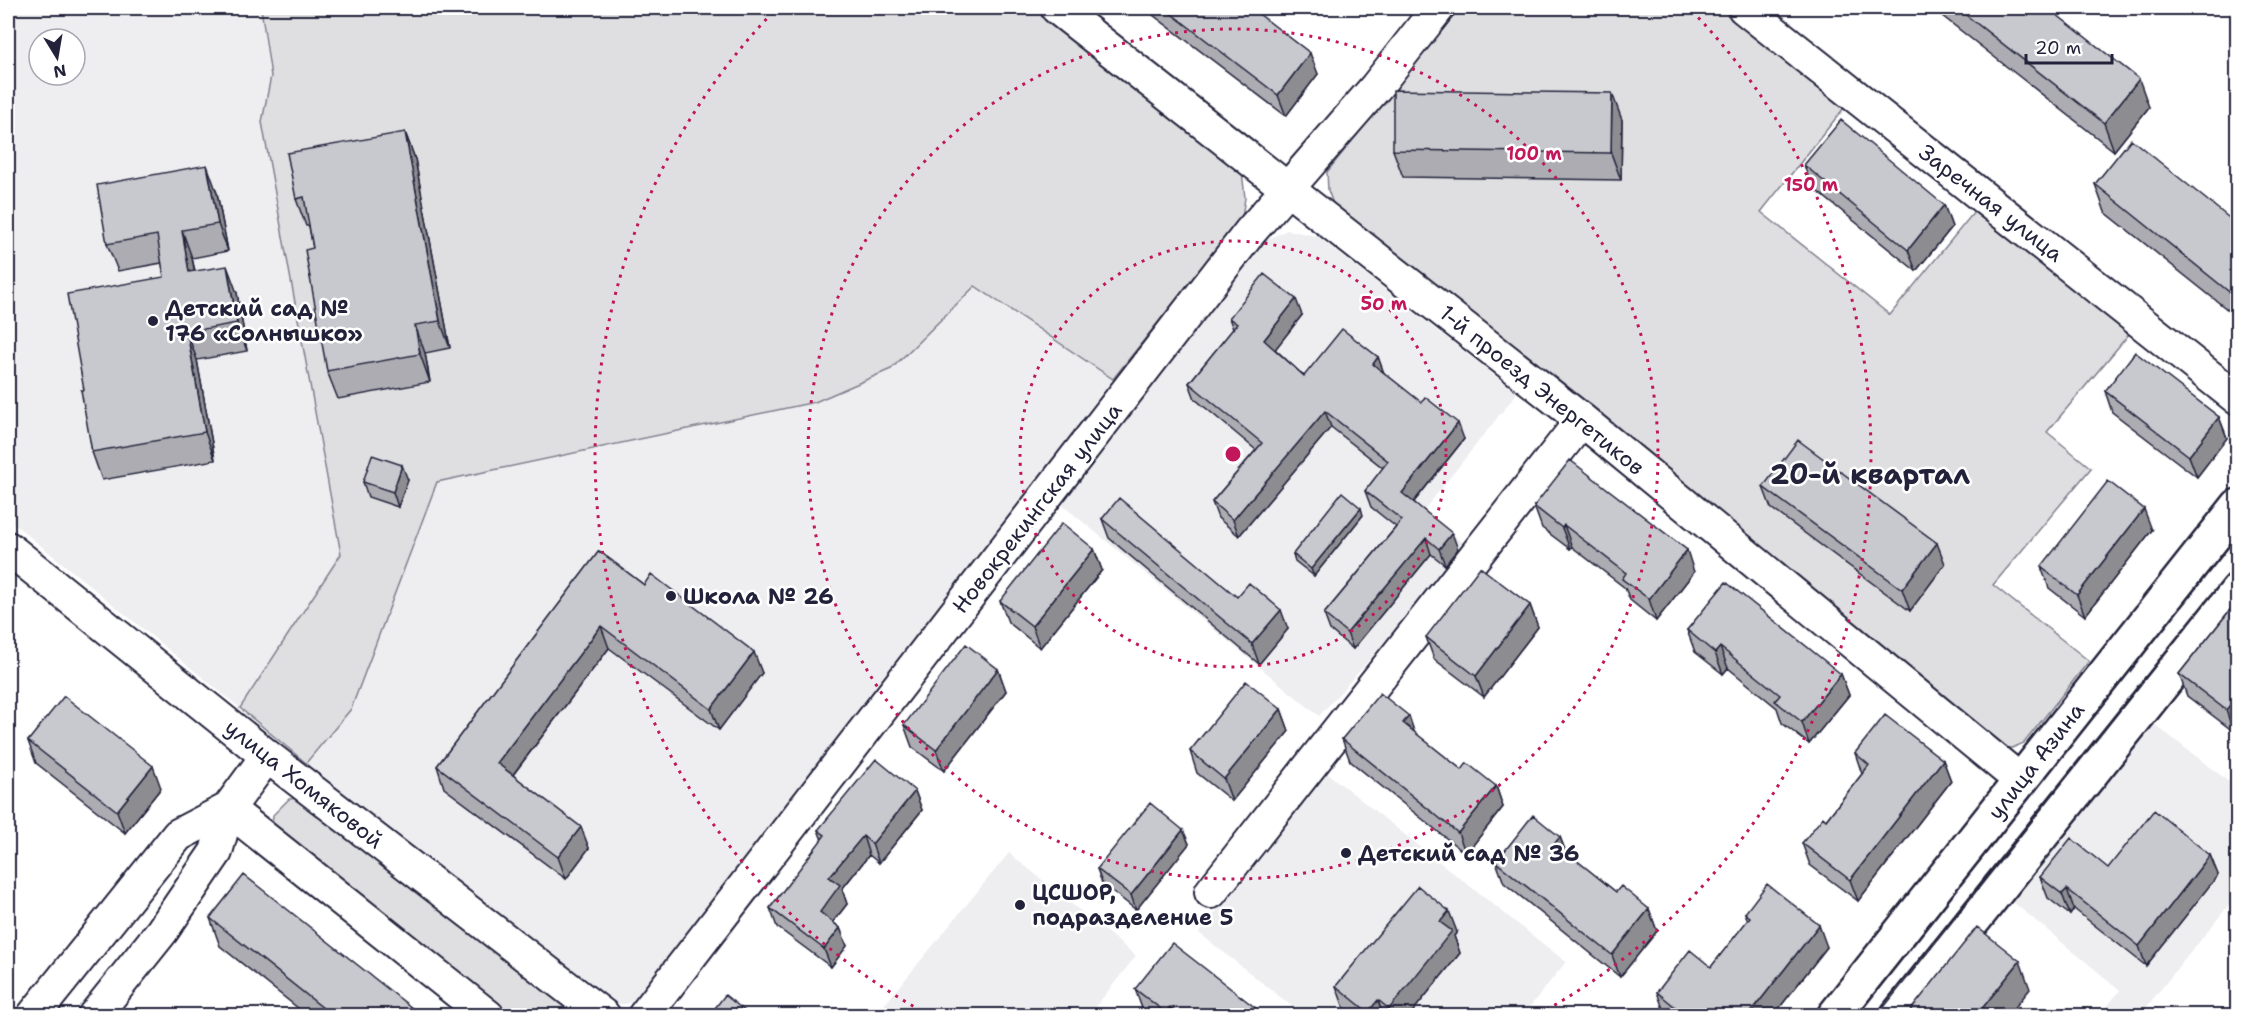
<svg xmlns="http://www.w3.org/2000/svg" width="2245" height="1023" font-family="'Shantell Sans',sans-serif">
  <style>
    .built { fill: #eeeef1; fill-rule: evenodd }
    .green { fill: #dfdfe2; stroke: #80808e; stroke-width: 1.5 }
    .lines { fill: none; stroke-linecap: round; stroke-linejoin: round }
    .minor-casing { stroke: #22223b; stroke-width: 36 }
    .secondary-casing { stroke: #22223b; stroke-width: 38 }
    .minor { stroke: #fff; stroke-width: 32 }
    .secondary { stroke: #fff; stroke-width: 33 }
    .tram { stroke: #22223b; stroke-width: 1.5 }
    .wall { fill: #acacb2; stroke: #22223b; stroke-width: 1.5 }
    .shaded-wall { fill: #8c8c91; stroke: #22223b; stroke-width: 1.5 }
    .building { fill: #c8c8cf; stroke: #22223b; stroke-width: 1.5 }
    .ring { fill: none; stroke: #c2185b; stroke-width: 3; stroke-dasharray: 3 6 }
    .poi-dot { fill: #22223b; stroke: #fff; stroke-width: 2 }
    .labels { text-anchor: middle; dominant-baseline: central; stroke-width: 5; stroke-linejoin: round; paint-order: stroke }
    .street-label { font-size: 22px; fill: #22223b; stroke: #fff }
    .poi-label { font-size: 22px; font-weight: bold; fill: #22223b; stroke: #fff; text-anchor: start }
    .district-label { font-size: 28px; font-weight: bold; fill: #22223b; stroke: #fff }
    .centre { fill: #c2185b; stroke: #fff; stroke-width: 3 }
    .ring-label { font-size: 18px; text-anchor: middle; font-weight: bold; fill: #c2185b; stroke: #fff; stroke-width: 5; stroke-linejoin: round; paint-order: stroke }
  </style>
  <rect width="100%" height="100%" fill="#fff"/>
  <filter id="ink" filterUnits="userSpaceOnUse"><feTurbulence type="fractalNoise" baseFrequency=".0167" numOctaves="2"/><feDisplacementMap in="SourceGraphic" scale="12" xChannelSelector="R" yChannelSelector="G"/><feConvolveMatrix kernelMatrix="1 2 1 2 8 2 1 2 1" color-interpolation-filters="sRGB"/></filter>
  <g filter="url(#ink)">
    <path class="built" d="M13 8H261L271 76 262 122 341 554 240 708 8 519V15ZM39 39H75V75H39Z
      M1287 230 1317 236 1517 393 1424 510 1465 545 1363 667 1319 716 1055 499 1262 242Z
      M975 286 1113 379 642 997 626 1004H615L306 764 351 709 437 482 815 402 891 369Z
      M2149 720 2237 788V895L2140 1015H2101L2120 990 2008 898Z
      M1327 773 1566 962 1523 1015H1303L1199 933Z
      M1009 853 1136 956 1096 1006 1107 1015H876Z"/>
    <path class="green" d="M261 8H1035L1242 171 1245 198 1242 217 1113 379 975 286 891 369 815 402 437 482 351 709 306 763 240 708 341 554 262 122 271 76Z
      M1459 8H1723L1844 108 1761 212 1890 315 1974 212 2130 333 2047 432 2091 468 1993 585 2089 661 2024 743 2012 748 1997 747 1336 212 1328 190 1327 172Z
      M298 798 584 1015H503L272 826 273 815 289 799Z"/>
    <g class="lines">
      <g class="minor-casing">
        <path id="minor" d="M1057 8 1582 420 2021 781
          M1744 8 2238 399
          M8 548 267 756 604 1016
          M1211 892 1582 420
          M33 1016 178 835 228 809 267 756
          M94 1016 162 931 216 852 228 809 488 1016
          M644 1016 1250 232 1376 87 1438 8"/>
      </g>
      <g class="secondary-casing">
        <path id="secondary" d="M1834 1016 2238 506
          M1897 1016 2238 590"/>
      </g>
      <use href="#minor" class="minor"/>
      <use href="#secondary" class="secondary"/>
      <path class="tram" d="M1856 1016 2238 534
        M1877 1016 2238 562"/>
    </g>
    <path class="wall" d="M1151 8H1251L1318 74 1286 116 1153 15Z
      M1932 8H2048L2149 107 2114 151Z
      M2227 8H2238V22Z
      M1622 120 1621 180 1403 177 1393 150Z
      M405 132 415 159 450 348 425 353 430 382 338 399 327 371 313 248 309 226H306L296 199Z
      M1804 165 1944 205 1952 227 1916 271 1812 187Z
      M2095 184 2238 225V318L2105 212Z
      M217 193 228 251 192 258 195 271 237 293 247 351 197 360 215 460 102 480 92 452 84 390 164 277 162 263 118 271 107 244Z
      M1302 315 1275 349 1304 376 1378 357 1383 372 1464 439 1414 502 1458 549 1445 565 1431 554 1353 649 1330 630 1324 614 1396 527 1371 507 1365 491 1383 468 1331 427 1239 536 1218 518 1212 502 1256 450 1195 399 1189 383 1233 329 1229 318Z
      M2105 391 2219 417 2227 438 2197 477 2112 412Z
      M408 480 398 507 368 497 363 482Z
      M1763 487 1945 564 1910 611 1771 508Z
      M1534 506 1694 572 1656 621 1630 600 1625 588 1572 547 1570 549 1542 528Z
      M1363 515 1314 576 1295 561 1293 554Z
      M1102 519 1237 597 1288 629 1259 664 1109 538Z
      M2152 530 2085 616 2049 588 2041 567Z
      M1094 549 1102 570 1040 648 1008 622 1000 601Z
      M599 551 762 673 719 730 609 648 513 775 589 848 566 879 444 788 437 766Z
      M2238 600V726L2233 731 2187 696 2179 674Z
      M1530 605 1538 627 1484 697 1434 659 1426 637Z
      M1687 630 1841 674 1849 695 1809 744 1782 723 1777 708 1728 668 1723 674 1695 652Z
      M998 669 1006 691 944 771 912 747 904 725Z
      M1281 709 1289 731 1232 801 1197 773 1190 751Z
      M1414 732 1462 770 1496 786 1503 807 1466 854 1350 761 1342 739Z
      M28 741 161 788 125 833 36 763Z
      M1855 753 1943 760 1951 781 1858 901 1810 865 1802 843 1826 820 1862 774Z
      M915 791 922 810 879 863 869 855 842 889 847 904 833 922 840 928 847 946 831 967 777 927 770 908 822 840 818 830Z
      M1183 830 1189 844 1136 910 1102 883 1097 869Z
      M1560 837 1566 852 1616 892 1649 909 1657 931 1620 977 1504 883 1496 862Z
      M2210 855 2218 875 2146 966 2074 909 2070 915 2048 898 2040 877Z
      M1745 913 1827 947 1773 1016H1667L1665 1014 1657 992 1711 967 1748 921Z
      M210 918 422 1016H308L220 946Z
      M1457 932 1454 936 1460 953 1409 1016H1353L1344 1008 1336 986Z
      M1135 989 1266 1016H1149L1143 1011Z"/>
    <path class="shaded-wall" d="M1310 53 1318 74 1286 116 1278 95Z
      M2139 79 2149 107 2114 151 2104 123Z
      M1612 93 1622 120 1621 180 1611 153Z
      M405 132 415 159 450 348 440 321Z
      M207 165 217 193 228 251 218 224Z
      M1944 205 1952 227 1916 271 1908 250Z
      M182 230 192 258 200 300 189 272Z
      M227 266 237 293 247 351 237 323Z
      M1296 299 1302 315 1270 356 1264 340Z
      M415 325 425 353 430 382 420 354Z
      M187 332 197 360 215 460 205 432Z
      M1378 357 1384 373 1373 364Z
      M1325 411 1331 427 1239 536 1233 520Z
      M2219 417 2227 438 2197 477 2189 456Z
      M1458 423 1464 439 1408 509 1402 493Z
      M402 465 408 480 398 507 393 492Z
      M1361 508 1363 515 1314 576 1311 569Z
      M2144 509 2152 530 2085 616 2077 595Z
      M1564 525 1572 547 1570 549 1562 528Z
      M1452 533 1458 549 1445 565 1439 549Z
      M1426 538 1431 554 1353 649 1347 633Z
      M1937 543 1945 564 1910 611 1902 589Z
      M1094 549 1102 570 1040 648 1032 626Z
      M1687 550 1694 572 1656 621 1649 599Z
      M1530 605 1538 627 1484 697 1476 676Z
      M1281 610 1288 629 1259 664 1252 644Z
      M601 626 609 648 505 785 497 763Z
      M1720 647 1728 668 1723 674 1715 653Z
      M754 652 762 673 719 730 711 709Z
      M998 669 1006 691 944 771 936 750Z
      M1841 674 1849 695 1809 744 1802 722Z
      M2238 695V726L2233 731 2226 710Z
      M1281 709 1289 731 1232 801 1224 779Z
      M1409 716 1416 737 1403 723Z
      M1943 760 1951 781 1858 901 1850 880Z
      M153 766 161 788 125 833 117 811Z
      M1496 786 1503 807 1466 854 1458 833Z
      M915 791 922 810 879 863 872 844Z
      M581 827 589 848 566 879 558 857Z
      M1183 830 1189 844 1136 910 1131 895Z
      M863 836 869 855 842 889 847 904 826 931 820 912 829 877Z
      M1560 837 1568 859 1555 843Z
      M2210 855 2218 875 2146 966 2139 946Z
      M2067 889 2074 909 2070 915 2062 894Z
      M1649 909 1657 931 1620 977 1612 955Z
      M1449 911 1457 932 1454 936 1460 953 1409 1016H1391L1389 1009 1440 922Z
      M1819 925 1827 947 1773 1016H1748Z
      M840 928 847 946 831 967 824 949Z
      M2020 961 2030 989 2008 1016H1976Z
      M1378 1000 1383 1016H1369L1368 1012Z
      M1170 1007 1173 1016H1166L1165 1012Z"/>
    <path class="building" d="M1164 8H1251L1310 53 1278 95Z
      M1957 8H2048L2139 79 2104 123Z
      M1393 90 1612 93 1611 153 1393 150Z
      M1841 120 1944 205 1908 250 1804 165Z
      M405 132 440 321 415 325 420 354 327 371 305 250 313 248 304 197 296 199 287 153Z
      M2131 139 2238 225V299L2095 184Z
      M207 165 218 224 182 230 189 272 227 266 237 323 187 332 205 432 92 452 81 390H84L67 294 164 277 157 235 107 244 97 185Z
      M1264 274 1296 299 1264 340 1304 376 1342 329 1378 357 1373 364 1421 402 1425 397 1458 423 1402 493 1452 533 1439 549 1426 538 1347 633 1324 614 1402 520 1365 491 1388 461 1325 411 1233 520 1212 502 1262 443 1189 383 1237 324 1229 318Z
      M2135 352 2219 417 2189 456 2105 391Z
      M1798 440 1937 543 1902 589 1763 487Z
      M372 455 402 465 393 492 363 482Z
      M1570 460 1687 550 1649 599 1622 579 1626 573 1564 525 1562 528 1534 506Z
      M2108 481 2144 509 2077 595 2041 567Z
      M1342 492 1361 508 1311 569 1293 554Z
      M1119 498 1237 597 1249 583 1281 610 1252 644 1102 519Z
      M1062 523 1094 549 1032 626 1000 601Z
      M599 551 644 585 651 574 754 652 711 709 601 626 497 763 581 827 558 857 437 766Z
      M1480 567 1530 605 1476 676 1426 637Z
      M1726 582 1841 674 1802 722 1775 701 1780 695 1720 647 1715 653 1687 630Z
      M2238 600V695L2226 710 2179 674Z
      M966 644 998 669 936 750 904 725Z
      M1246 681 1281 709 1224 779 1190 751Z
      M1380 693 1409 716 1403 723 1462 770 1467 763 1496 786 1458 833 1342 739Z
      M64 696 153 766 117 811 28 741Z
      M1885 715 1943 760 1850 880 1802 843 1823 817 1826 820 1869 765 1855 753Z
      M876 759 915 791 872 844 863 836 829 877 840 885 820 912 840 928 824 949 770 908 825 835 818 830Z
      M1150 803 1183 830 1131 895 1097 869Z
      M2154 810 2210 855 2139 946 2067 889 2062 894 2040 877 2071 838 2108 868Z
      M1533 815 1560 837 1555 843 1616 892 1621 886 1649 909 1612 955 1496 862Z
      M244 875 422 1016H333L210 918Z
      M1767 884 1819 925 1748 1016H1686L1657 992 1690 950 1711 967 1750 917 1745 913Z
      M1418 886 1449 911 1440 922 1452 931 1389 1009 1378 1000 1368 1012 1336 986Z
      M1977 927 2020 961 1976 1016H1906Z
      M1172 943 1266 1016H1181L1170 1007 1165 1012 1135 989Z
      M725 995 751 1016H709Z"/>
  </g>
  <g class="ring">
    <circle cx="1233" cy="454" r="213"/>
    <circle cx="1233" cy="454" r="425"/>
    <path d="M929 1015A638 638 0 0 1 774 11M1692 11A638 638 0 0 1 1537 1015"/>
  </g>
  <g class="poi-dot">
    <circle cx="153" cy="321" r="6"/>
    <circle cx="671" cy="596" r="6"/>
    <circle cx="1346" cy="853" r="6"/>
    <circle cx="1020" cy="905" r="6"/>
  </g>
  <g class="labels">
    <g class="street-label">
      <text transform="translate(1991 203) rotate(38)">Заречная улица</text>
      <text transform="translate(1542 390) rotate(39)">1-й проезд Энергетиков</text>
      <text transform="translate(1037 508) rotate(-52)">Новокрекингская улица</text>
      <text transform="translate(2036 761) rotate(-52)">улица Азина</text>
      <text transform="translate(304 784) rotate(38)">улица Хомяковой</text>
    </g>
    <g class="poi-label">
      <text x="165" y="308">Детский сад №<tspan x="165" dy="25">176 «Солнышко»</tspan></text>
      <text x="683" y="596">Школа № 26</text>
      <text x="1358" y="853">Детский сад № 36</text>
      <text x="1032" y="892">ЦСШОР,<tspan x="1032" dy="25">подразделение 5</tspan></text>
    </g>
    <g class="district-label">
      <text x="1870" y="474">20-й квартал</text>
    </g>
  </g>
  <circle cx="1233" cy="454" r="9" class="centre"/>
  <g class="ring-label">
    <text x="1534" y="160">100 m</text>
    <text x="1811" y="191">150 m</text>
    <text x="1384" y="310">50 m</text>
  </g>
  <rect width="2245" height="1023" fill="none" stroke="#fff" stroke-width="30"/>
  <rect x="15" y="15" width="2215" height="993" fill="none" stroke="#22223b" stroke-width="2" filter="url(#ink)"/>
  <g transform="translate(57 57) rotate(169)"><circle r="28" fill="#ffffff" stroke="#a7a7b1" stroke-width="1.5"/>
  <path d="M0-4.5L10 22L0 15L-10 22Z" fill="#22223b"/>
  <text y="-9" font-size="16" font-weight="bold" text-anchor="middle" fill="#22223b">N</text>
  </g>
  <path d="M2026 54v9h86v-9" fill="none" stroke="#22223b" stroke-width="3"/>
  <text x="2035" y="54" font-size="18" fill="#22223b" stroke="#ffffff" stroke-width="4.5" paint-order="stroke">20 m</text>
</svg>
